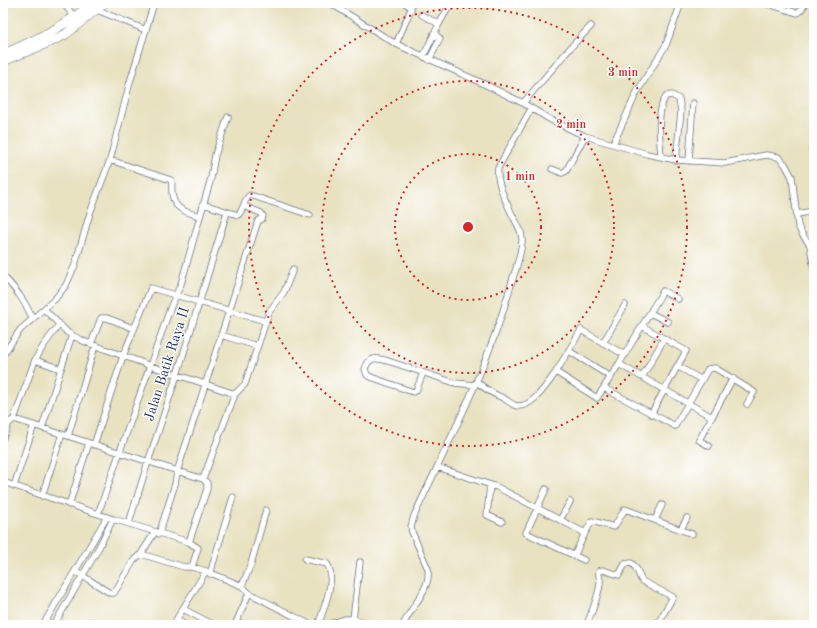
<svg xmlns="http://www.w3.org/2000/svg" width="817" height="628" font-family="'Old Standard TT',serif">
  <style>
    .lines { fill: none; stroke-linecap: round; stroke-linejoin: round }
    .street-casing { stroke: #636e81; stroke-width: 7 }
    .primary-casing { stroke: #636e81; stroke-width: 10 }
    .street { stroke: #fff; stroke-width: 5.5 }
    .primary { stroke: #fff; stroke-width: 9 }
    .ring { fill: none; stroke: #d62828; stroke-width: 2; stroke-dasharray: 2 4 }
    .labels { text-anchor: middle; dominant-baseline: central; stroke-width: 3; stroke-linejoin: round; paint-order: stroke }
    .street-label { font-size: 14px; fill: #1b2f5e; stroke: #fff }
    .centre { fill: #d62828; stroke: #fff; stroke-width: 2 }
    .ring-label { font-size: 12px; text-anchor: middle; font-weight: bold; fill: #d62828; stroke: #fff; stroke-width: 3; stroke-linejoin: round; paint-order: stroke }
  </style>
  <rect width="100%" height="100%" fill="#fff"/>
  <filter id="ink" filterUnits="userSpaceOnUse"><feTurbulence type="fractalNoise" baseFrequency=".025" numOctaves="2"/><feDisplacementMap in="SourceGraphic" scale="8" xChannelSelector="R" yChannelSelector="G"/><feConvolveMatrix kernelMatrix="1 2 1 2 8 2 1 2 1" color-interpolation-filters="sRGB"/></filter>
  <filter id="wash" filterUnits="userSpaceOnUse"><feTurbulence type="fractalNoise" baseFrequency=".012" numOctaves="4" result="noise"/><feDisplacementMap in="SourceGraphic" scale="16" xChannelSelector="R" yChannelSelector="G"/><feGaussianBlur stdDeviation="0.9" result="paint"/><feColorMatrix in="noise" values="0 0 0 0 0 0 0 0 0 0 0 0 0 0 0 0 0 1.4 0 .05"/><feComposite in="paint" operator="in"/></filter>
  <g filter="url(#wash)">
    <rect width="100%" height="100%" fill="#e8e2c1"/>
  </g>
  <g filter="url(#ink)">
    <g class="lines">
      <g class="street-casing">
        <path id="street" d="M63 3 75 17
          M330 3 396 44 482 83 523 103 551 120 585 136 647 154 676 160 725 163 766 155 778 157 785 164 792 177 798 226 802 234 810 245 814 269
          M487 3 491 4
          M765 3 797 13 801 10 806 3
          M97 10 146 30
          M422 15 439 24
          M396 44 411 9V7L405 3
          M423 57 439 24 451 3
          M429 60 440 39 434 33
          M523 103 572 46 591 26
          M613 144 637 92 666 45 681 3
          M812 150 814 152
          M661 157C660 141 656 110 666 96L672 95 679 99 681 111 676 160
          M110 160 171 180 172 182C170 205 178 211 200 216
          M689 161 693 103
          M552 169 562 173 566 171 585 136
          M203 204 238 215C244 210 243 200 250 195L310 215
          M797 214 814 211
          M3 277 5 278C18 292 25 302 33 319
          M44 309 68 333 83 341 151 366 235 394
          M650 313 668 322
          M642 326 686 351 651 414
          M221 335 257 346
          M603 343 625 305
          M91 344 101 318H107L133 328
          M569 351 611 377
          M3 355 20 330 55 299 66 285 75 265 90 213 110 160 130 82 154 3
          M35 360 44 345 59 325
          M619 364 663 291 678 299
          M677 366 702 380
          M61 369 72 335
          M556 372 581 330 625 355
          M423 373 416 391 413 392 371 377 367 375 365 369C369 356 377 358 388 361L455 383 475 385
          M642 377 664 339
          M477 382C485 389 493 394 503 398 507 400 510 403 514 405 530 412 548 383 556 372L597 398 619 364 712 417 699 440 709 446
          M604 388 675 426 708 369 715 368 754 392 747 404
          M712 417 733 378
          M14 419 203 479 207 483V489L189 542
          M68 436 95 346
          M3 438 9 423 14 419 35 360 61 369 42 428
          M94 445 123 356 151 288 265 321
          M437 467 497 487 585 533 592 521 614 527 625 509 692 534
          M203 479 235 394 245 384 269 312 284 292 293 269
          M3 482 113 519 189 542 198 548 192 567
          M490 485 487 515 502 522
          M14 486 34 425
          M546 489 526 533 584 560
          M42 496 62 434
          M69 505 89 443
          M98 514 171 306 181 284 211 178 215 155 228 117
          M560 520 570 502
          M655 520 662 505
          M129 523 148 462 177 375 227 212
          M681 529 687 518
          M159 534 175 484 177 472 258 221 262 219 263 216 261 213 244 206
          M141 554 184 567H192L206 571
          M574 556 585 533
          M305 559 327 564C337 577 323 611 318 625
          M75 571 110 593H114L134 560 141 554 155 532
          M210 574 233 497
          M242 586 249 593 311 625
          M183 609 214 625
          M177 619 185 625
          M353 619 360 562
          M43 625 107 517
          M54 625 98 549 113 519
          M87 625 89 622
          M173 625 206 571 242 586 251 564 266 510
          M235 625 249 593
          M326 625 345 619H353L374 625
          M403 625C411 607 431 589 428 569L412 532 411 527 414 516C449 441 488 367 510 288 514 273 521 257 522 241 523 230 514 220 510 210 504 198 496 181 498 168L531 109
          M587 625C590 615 601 591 600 581 600 577 598 576 599 571L603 570 619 575 625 564 631 563C639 568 637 574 642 581L673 597 657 625"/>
      </g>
      <g class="primary-casing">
        <path id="primary" d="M4 54C36 40 66 26 92 3
          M3 61 52 41 66 34 104 3"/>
      </g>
      <use href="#street" class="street"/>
      <use href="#primary" class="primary"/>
    </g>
  </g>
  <g class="ring">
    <circle cx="468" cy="227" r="73"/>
    <circle cx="468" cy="227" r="146"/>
    <circle cx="468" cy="227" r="219"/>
  </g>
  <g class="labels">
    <g class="street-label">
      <text transform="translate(167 364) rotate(-72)">Jalan Batik Raya II</text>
    </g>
  </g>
  <circle cx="468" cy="227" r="6" class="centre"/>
  <g class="ring-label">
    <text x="623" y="76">3 min</text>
    <text x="571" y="128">2 min</text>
    <text x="520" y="180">1 min</text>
  </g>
  <rect width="817" height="628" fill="none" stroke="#fff" stroke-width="16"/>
</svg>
